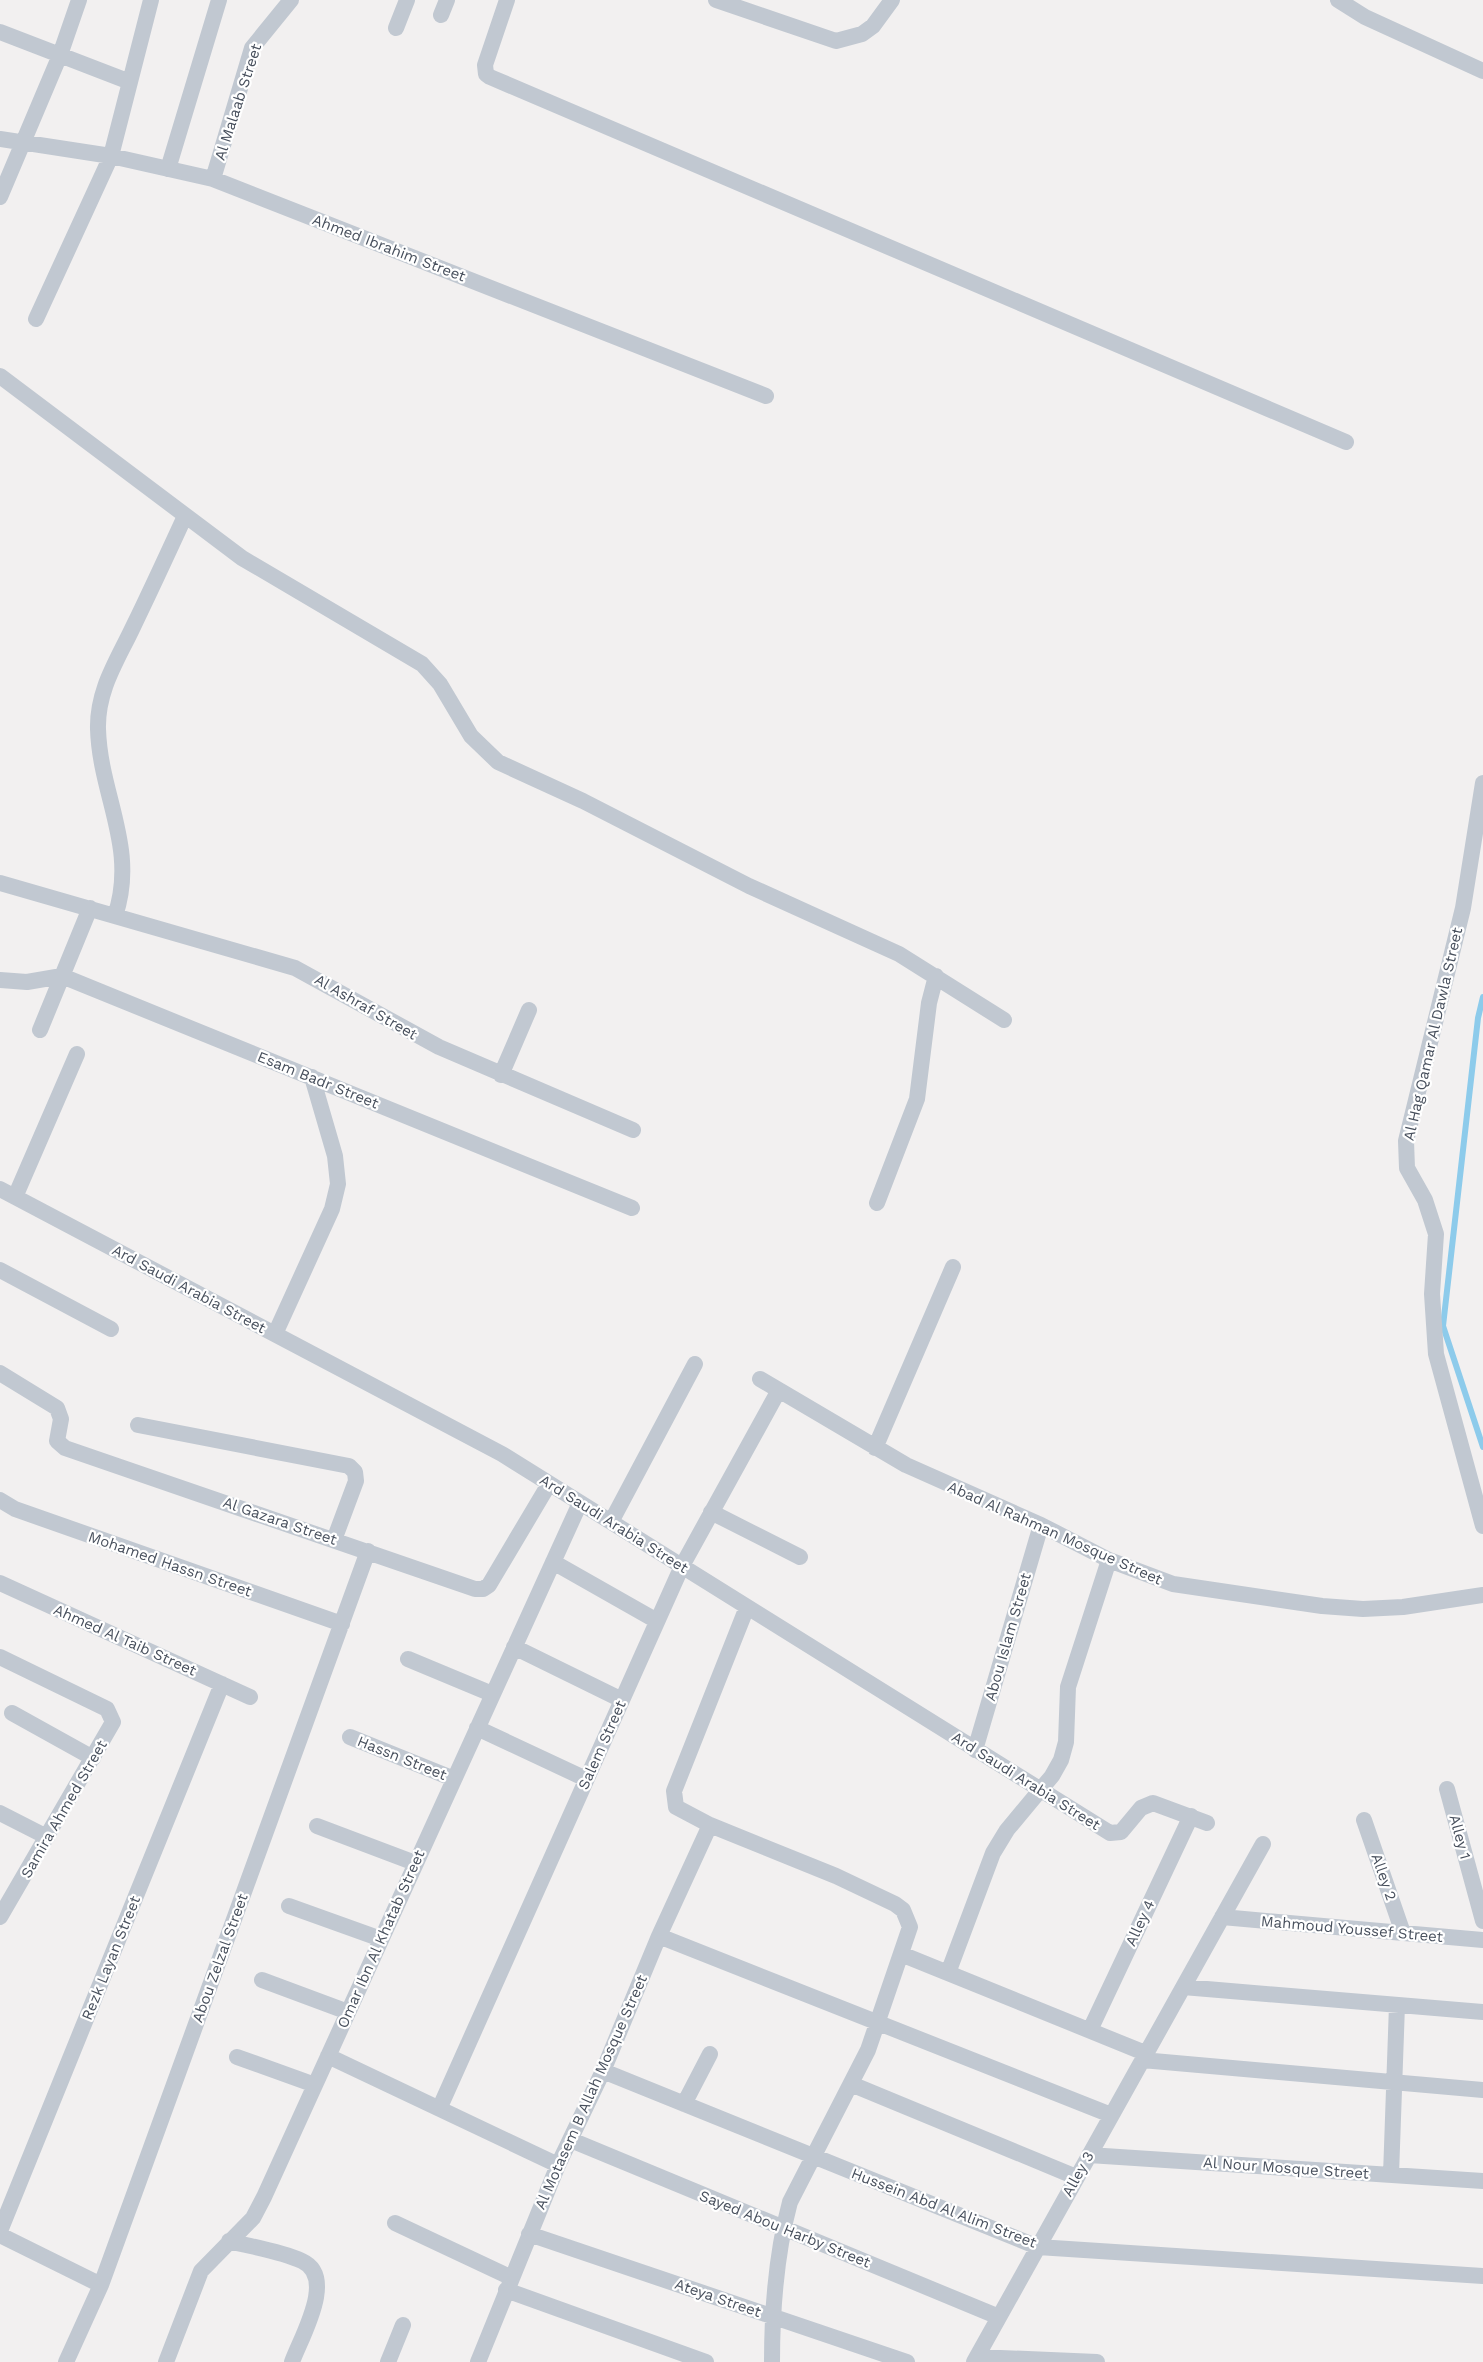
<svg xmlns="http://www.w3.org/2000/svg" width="1483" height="2362" font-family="'Work Sans',sans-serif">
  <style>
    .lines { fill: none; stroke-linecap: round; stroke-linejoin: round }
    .stream { stroke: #8dcbeb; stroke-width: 6 }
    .minor { stroke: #c1c8d1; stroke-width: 16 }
    .labels { text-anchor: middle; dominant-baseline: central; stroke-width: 4.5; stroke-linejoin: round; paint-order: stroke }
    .street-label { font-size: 15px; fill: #48505d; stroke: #fff }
  </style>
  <rect width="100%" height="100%" fill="#f2f0f0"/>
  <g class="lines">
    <path class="stream" d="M1483 997 1478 1018 1443 1326 1483 1447"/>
    <path class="minor" d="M507 0 485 65 486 74 490 77 1346 442
      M716 0 836 41 862 34 873 26 892 0
      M1338 0 1365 17 1483 71
      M441 15 447 0
      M396 28 407 0
      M0 32 130 82
      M0 139 111 156 213 179 766 396
      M168 169 219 0
      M213 179 252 48 291 0
      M0 197 60 55 79 0
      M36 319 111 156 151 0
      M0 376 242 558 422 664 440 684 471 736 498 762 583 801 749 886 899 954 1004 1020
      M1483 783 1463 908 1406 1141 1407 1168 1425 1200 1436 1234 1432 1294 1436 1354 1483 1526
      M0 883 295 968 439 1047 633 1130
      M115 916C138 848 100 796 98 729 97 690 117 661 133 627 151 590 168 553 185 516
      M0 980 27 982 62 976 632 1208
      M40 1030 90 908
      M501 1075 529 1010
      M0 1189 502 1454 1110 1833 1121 1832 1141 1808 1153 1803 1207 1823
      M15 1197 77 1054
      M877 1203 917 1099 929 1003 936 976
      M0 1270 111 1329
      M275 1334 332 1209 338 1184 335 1156 312 1077
      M0 1373 57 1408 61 1419 57 1441 65 1448 475 1589H483L489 1585 549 1484
      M760 1379 906 1465 1041 1525 1109 1560 1173 1584 1322 1606 1363 1609 1403 1607 1483 1595
      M138 1425 349 1466 355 1472 356 1481 334 1540
      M875 1448 953 1267
      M0 1500 15 1509 342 1624
      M711 1512 800 1557
      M611 1522 695 1364
      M553 1562 657 1621
      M0 1583 250 1697
      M747 1607 674 1791 676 1807 710 1825 836 1876 895 1904 903 1910 910 1927 868 2050 790 2202C776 2254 772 2308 772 2362
      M514 1647 622 1700
      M0 1657 107 1709 113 1722 0 1917
      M408 1659 492 1694
      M12 1713 93 1758
      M477 1728 586 1779
      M350 1737 454 1779
      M975 1750 1041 1525
      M1447 1789 1483 1921
      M0 1813 47 1837
      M1364 1820 1403 1933
      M317 1826 415 1863
      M289 1906 381 1939
      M1222 1917 1483 1940
      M659 1936 1111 2115
      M901 1954 1145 2053
      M948 1973 993 1853 1007 1830 1052 1776 1061 1760 1066 1742 1068 1687 1109 1560
      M262 1980 348 2012
      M1183 1987 1483 2012
      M1090 2030 1191 1816
      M328 2056 558 2165
      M237 2057 315 2085
      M1142 2060 1483 2090
      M603 2071 1038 2247 1483 2276
      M851 2084 1076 2177
      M684 2104 710 2054
      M440 2107 682 1566 779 1390
      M571 2140 999 2317
      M1089 2155 1483 2181
      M1391 2175 1397 2005
      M395 2223 512 2278
      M0 2231 222 1684
      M529 2234 907 2362
      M0 2235 101 2285
      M229 2241C252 2247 280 2251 302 2261 337 2277 301 2337 292 2362
      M506 2290 706 2362
      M977 2357 1097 2362
      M66 2362 101 2285 368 1551
      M166 2362 201 2271 253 2218 264 2197 580 1503
      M388 2362 403 2325
      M478 2362 558 2165 603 2071 659 1936 710 1825
      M974 2362 1263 1844"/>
  </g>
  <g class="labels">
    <g class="street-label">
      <text transform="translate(238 102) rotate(-72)">Al Malaab Street</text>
      <text transform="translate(389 248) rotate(21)">Ahmed Ibrahim Street</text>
      <text transform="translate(366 1007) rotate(30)">Al Ashraf Street</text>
      <text transform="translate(1433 1034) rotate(-77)">Al Hag Qamar Al Dawla Street</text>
      <text transform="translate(318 1080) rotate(22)">Esam Badr Street</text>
      <text transform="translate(189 1289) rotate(28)">Ard Saudi Arabia Street</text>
      <text transform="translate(280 1521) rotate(19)">Al Gazara Street</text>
      <text transform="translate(614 1524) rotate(32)">Ard Saudi Arabia Street</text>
      <text transform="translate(1055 1533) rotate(24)">Abad Al Rahman Mosque Street</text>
      <text transform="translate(170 1564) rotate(19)">Mohamed Hassn Street</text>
      <text transform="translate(1008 1637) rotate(-74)">Abou Islam Street</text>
      <text transform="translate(125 1640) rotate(24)">Ahmed Al Taib Street</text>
      <text transform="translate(602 1745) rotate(-66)">Salem Street</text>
      <text transform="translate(402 1758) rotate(22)">Hassn Street</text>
      <text transform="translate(1026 1781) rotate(32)">Ard Saudi Arabia Street</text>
      <text transform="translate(64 1809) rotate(-60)">Samira Ahmed Street</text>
      <text transform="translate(1460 1837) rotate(75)">Alley 1</text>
      <text transform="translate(1384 1877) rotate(71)">Alley 2</text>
      <text transform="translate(1140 1923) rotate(-65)">Alley 4</text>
      <text transform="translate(1352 1929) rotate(5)">Mahmoud Youssef Street</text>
      <text transform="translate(381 1939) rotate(-66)">Omar Ibn Al Khatab Street</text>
      <text transform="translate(111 1958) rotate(-68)">Rezk Layan Street</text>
      <text transform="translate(220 1958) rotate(-70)">Abou Zelzal Street</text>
      <text transform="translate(591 2092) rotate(-66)">Al Motasem B Allah Mosque Street</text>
      <text transform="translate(1286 2168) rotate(4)">Al Nour Mosque Street</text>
      <text transform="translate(1078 2174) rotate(-61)">Alley 3</text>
      <text transform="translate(944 2208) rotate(21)">Hussein Abd Al Alim Street</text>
      <text transform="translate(785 2229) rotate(22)">Sayed Abou Harby Street</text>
      <text transform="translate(718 2298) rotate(19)">Ateya Street</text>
    </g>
  </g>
</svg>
